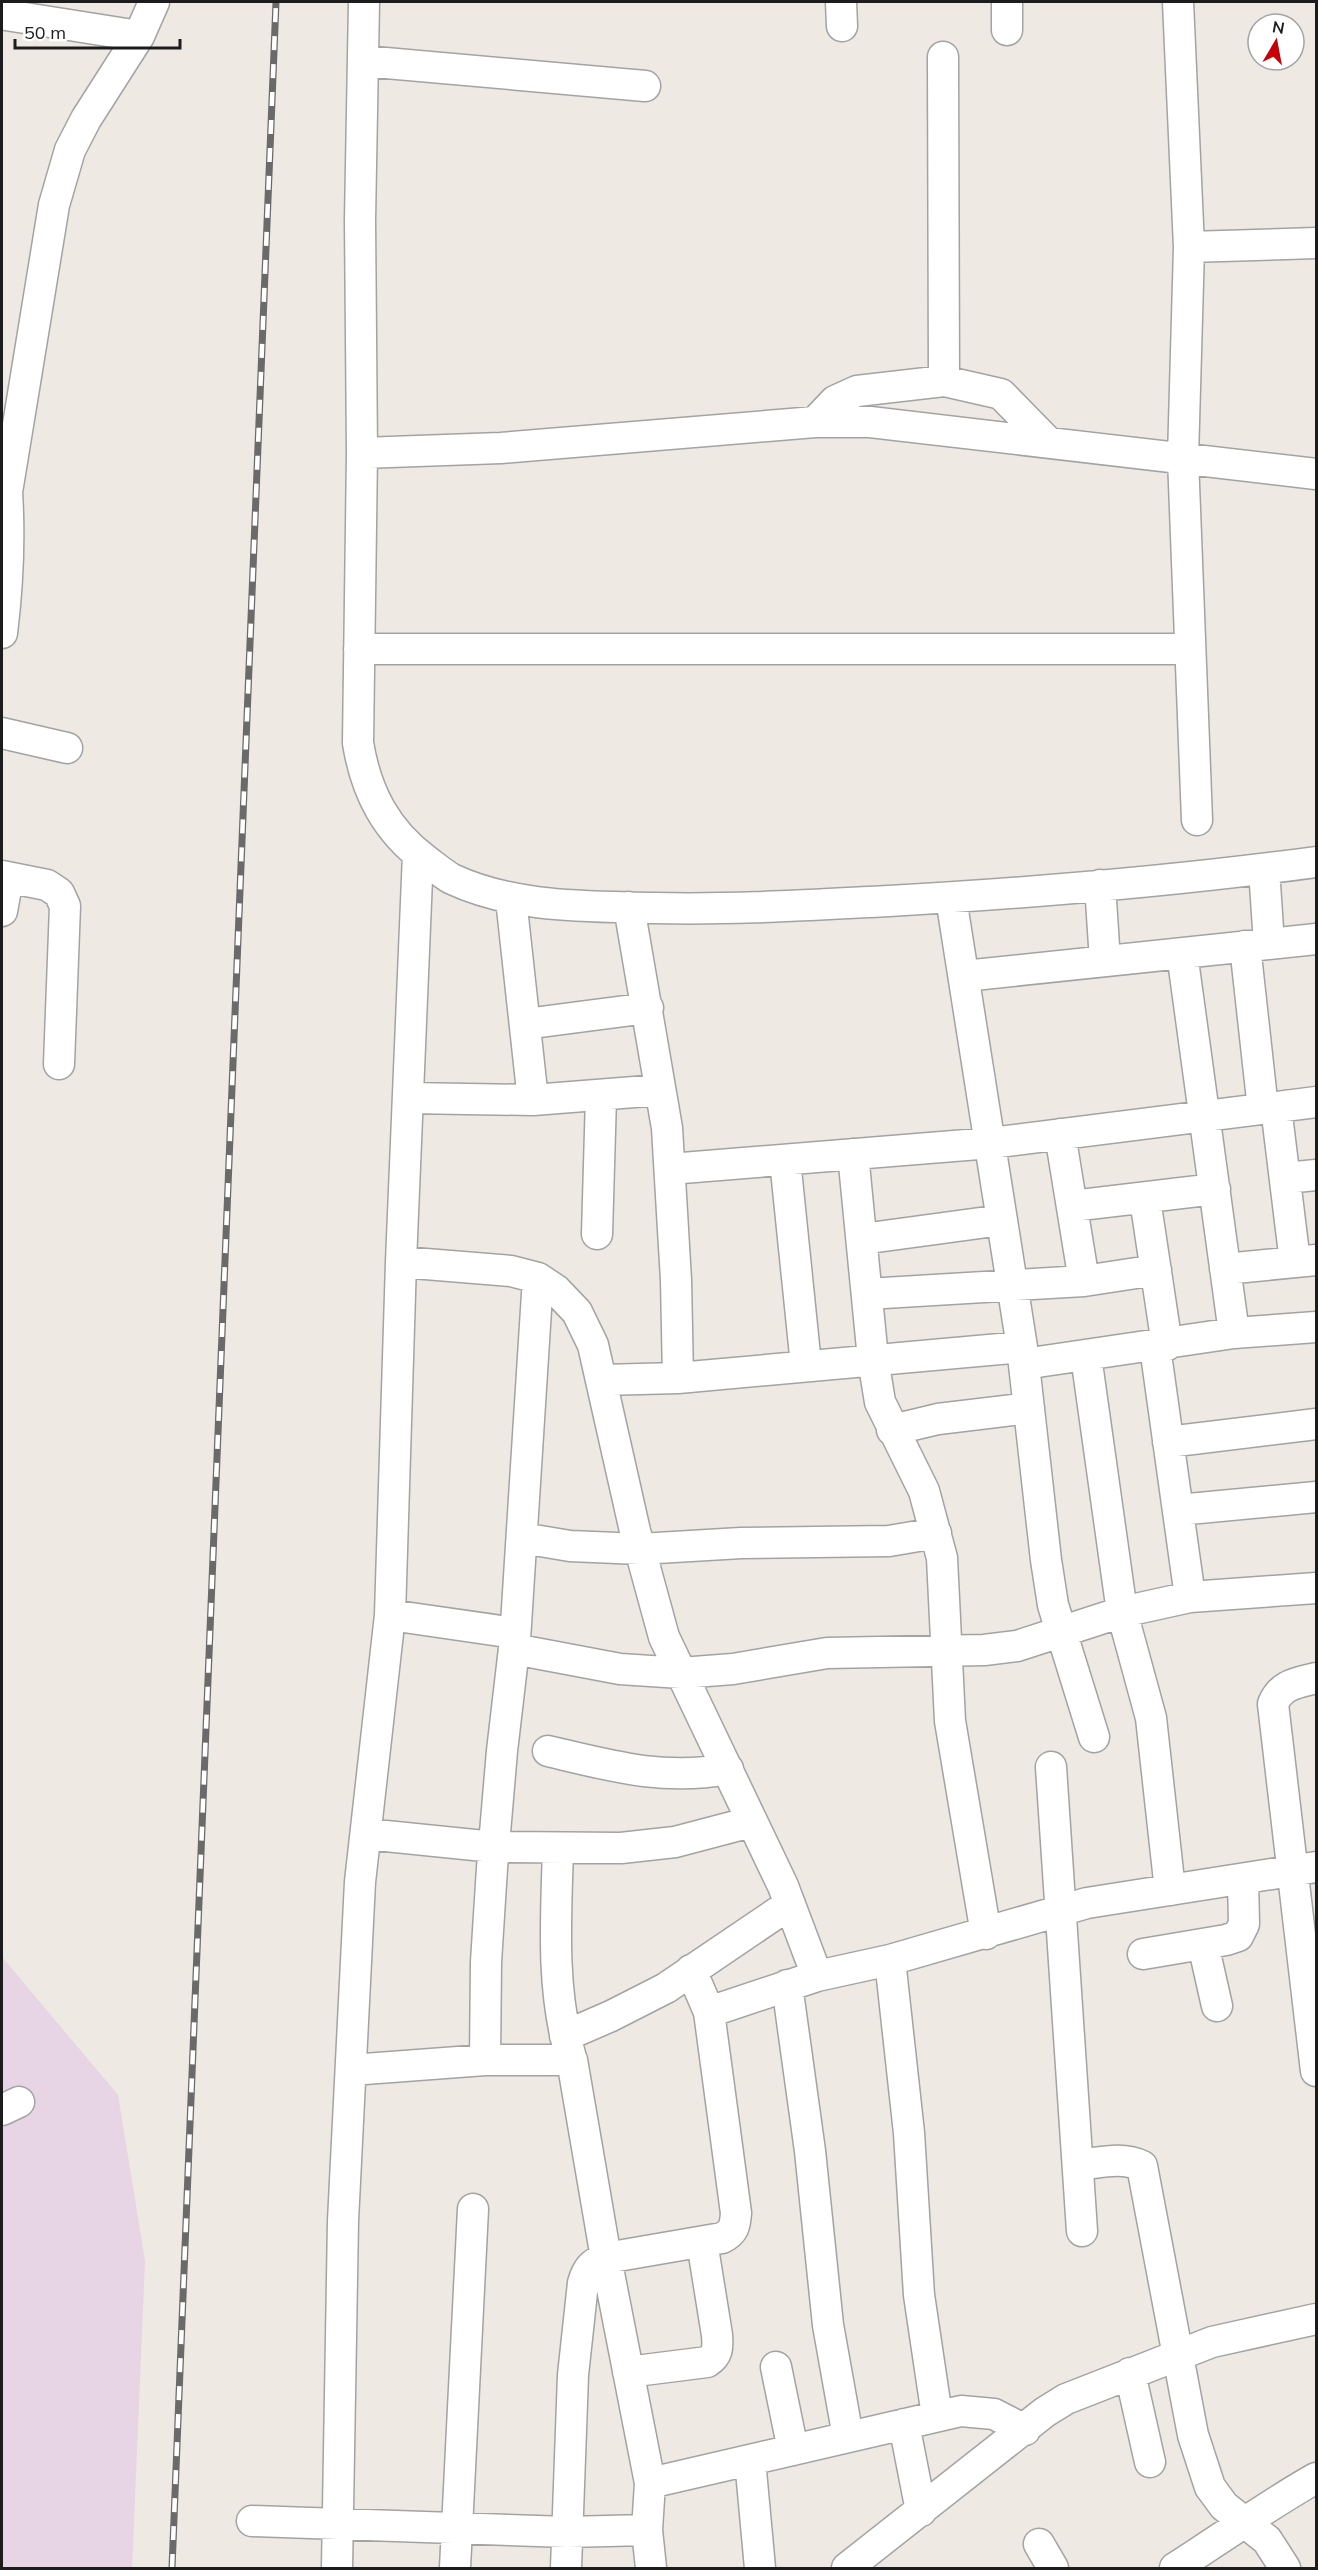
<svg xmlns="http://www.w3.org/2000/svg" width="1318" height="2570" font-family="Mulish,sans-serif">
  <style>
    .industrial { fill: #e7d4e4 }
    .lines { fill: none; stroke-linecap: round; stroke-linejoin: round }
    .minor-casing { stroke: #a3a3a3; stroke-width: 33 }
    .minor { stroke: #fff; stroke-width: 30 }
    .rail-casing { stroke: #6a6a6a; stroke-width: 7 }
    .rail { stroke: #fff; stroke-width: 4.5; stroke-dasharray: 14; stroke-linecap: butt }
  </style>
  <rect width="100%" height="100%" fill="#eee9e2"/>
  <path class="industrial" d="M2 1957 118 2095 145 2261 132 2568H2Z"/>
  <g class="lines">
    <g class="minor-casing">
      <path id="minor" d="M364 2 360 220 362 453 358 743C366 792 386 831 427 861 435 867 443 874 452 879 514 908 586 906 653 908 732 910 810 905 889 901 1031 893 1175 881 1316 862
        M841 2 842 26
        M1178 2 1189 247 1183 458 1197 820
        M6 15 139 36
        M1007 30V2
        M943 57 944 381
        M363 61 645 86
        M1189 247 1316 243
        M815 422 835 401 857 391 944 381 1001 394 1048 442
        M362 453 501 448 815 422H870L1316 474
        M2 633C8 585 10 540 7 492L54 205 70 150 86 119 139 36 154 2
        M359 649H1190
        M2 733 67 748
        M1264 869 1269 944
        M2 876 47 885 59 893 65 906 59 1064
        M1100 885 1105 961
        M951 898 1022 1347 1046 1560 1053 1605 1094 1737
        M511 899 533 1100
        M629 907 667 1128 676 1280 678 1378
        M2 911 8 878
        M1245 946 1263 1109
        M1182 953 1234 1333
        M964 976 1316 939
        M525 1024 648 1008
        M409 1098 533 1100 660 1090
        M1276 1107 1295 1262
        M1060 1134 1084 1281
        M853 1154 873 1359 880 1402 924 1491 942 1558 950 1721 986 1934
        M785 1160 806 1365
        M670 1169 991 1143 1316 1102
        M1285 1178 1316 1175
        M1145 1199 1167 1345
        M1072 1206 1215 1189
        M597 1234 601 1097
        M862 1239 1002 1220
        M401 1262 511 1271 538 1278 556 1290 577 1312 593 1345 635 1531 664 1637 783 1886 817 1976
        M1225 1269 1316 1260
        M867 1294 1084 1281 1156 1270
        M1155 1347 1190 1597
        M1086 1356 1122 1612 1151 1718 1170 1890
        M1024 1364 1234 1333 1316 1327
        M602 1380 678 1378 1022 1347
        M892 1430 938 1419 1029 1408
        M1168 1442 1316 1424
        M1178 1510 1316 1497
        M522 1538 570 1546 640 1549 741 1543 889 1541 936 1533
        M390 1615 515 1633
        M514 1649 620 1669 681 1673 733 1669 827 1653 984 1650 1017 1646 1122 1612 1190 1597 1316 1588
        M1316 1678C1297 1683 1281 1684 1273 1704L1316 2071
        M548 1751C611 1766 663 1781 728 1769
        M1051 1767 1082 2231
        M366 1834 494 1847 621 1848 675 1842 751 1822
        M558 1849C556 1917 551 1988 570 2054
        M1203 1944 1217 2006
        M1143 1954 1226 1940 1238 1936 1244 1924 1243 1879
        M890 1960 909 2133 919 2295 937 2416
        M787 1985 810 2151 828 2325 848 2437
        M709 2012 817 1976 890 1960 1087 1903 1316 1867
        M565 2036 611 2016 666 1988 790 1904
        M485 2060 486 1962 492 1868 502 1751 515 1640 538 1278
        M351 2070 485 2060H572L606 2258 650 2483 647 2530 651 2568
        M2 2110 19 2102
        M1078 2165C1099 2163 1122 2156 1142 2166L1193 2435 1210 2487 1224 2506 1267 2540 1285 2568
        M776 2367 793 2450
        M628 2372 707 2362C718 2355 718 2348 717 2335L702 2242
        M1130 2373 1150 2462
        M904 2424 921 2511
        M750 2460 760 2568
        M650 2483 961 2411 994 2414 1025 2430
        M252 2521 567 2532 647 2530
        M1039 2544 1053 2568
        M337 2568 343 2221 360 1882 390 1615 401 1262 418 854
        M455 2568 473 2209
        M566 2568 573 2375 583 2283C587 2269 592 2263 606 2258L722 2238C734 2232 735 2226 736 2213L709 2012 691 1970
        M847 2568 1045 2412 1066 2399 1212 2342 1316 2319
        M1175 2568C1222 2538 1268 2505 1316 2478"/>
    </g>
    <use href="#minor" class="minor"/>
    <g class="rail-casing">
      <path id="rail" d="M172 2568 276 2"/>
    </g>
    <use href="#rail" class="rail"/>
  </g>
  <rect width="1318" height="2570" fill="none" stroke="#1c1c1c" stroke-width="6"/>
  <g transform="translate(1276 42) rotate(10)"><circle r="28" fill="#ffffff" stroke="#a4a4a4" stroke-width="1.5"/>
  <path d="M0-4.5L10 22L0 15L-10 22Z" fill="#c80007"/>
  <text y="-9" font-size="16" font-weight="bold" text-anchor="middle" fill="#1c1c1c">N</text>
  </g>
  <path d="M15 39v9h165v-9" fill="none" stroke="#1c1c1c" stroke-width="3"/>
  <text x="24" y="39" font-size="18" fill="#1c1c1c" stroke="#ffffff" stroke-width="4.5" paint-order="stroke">50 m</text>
</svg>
